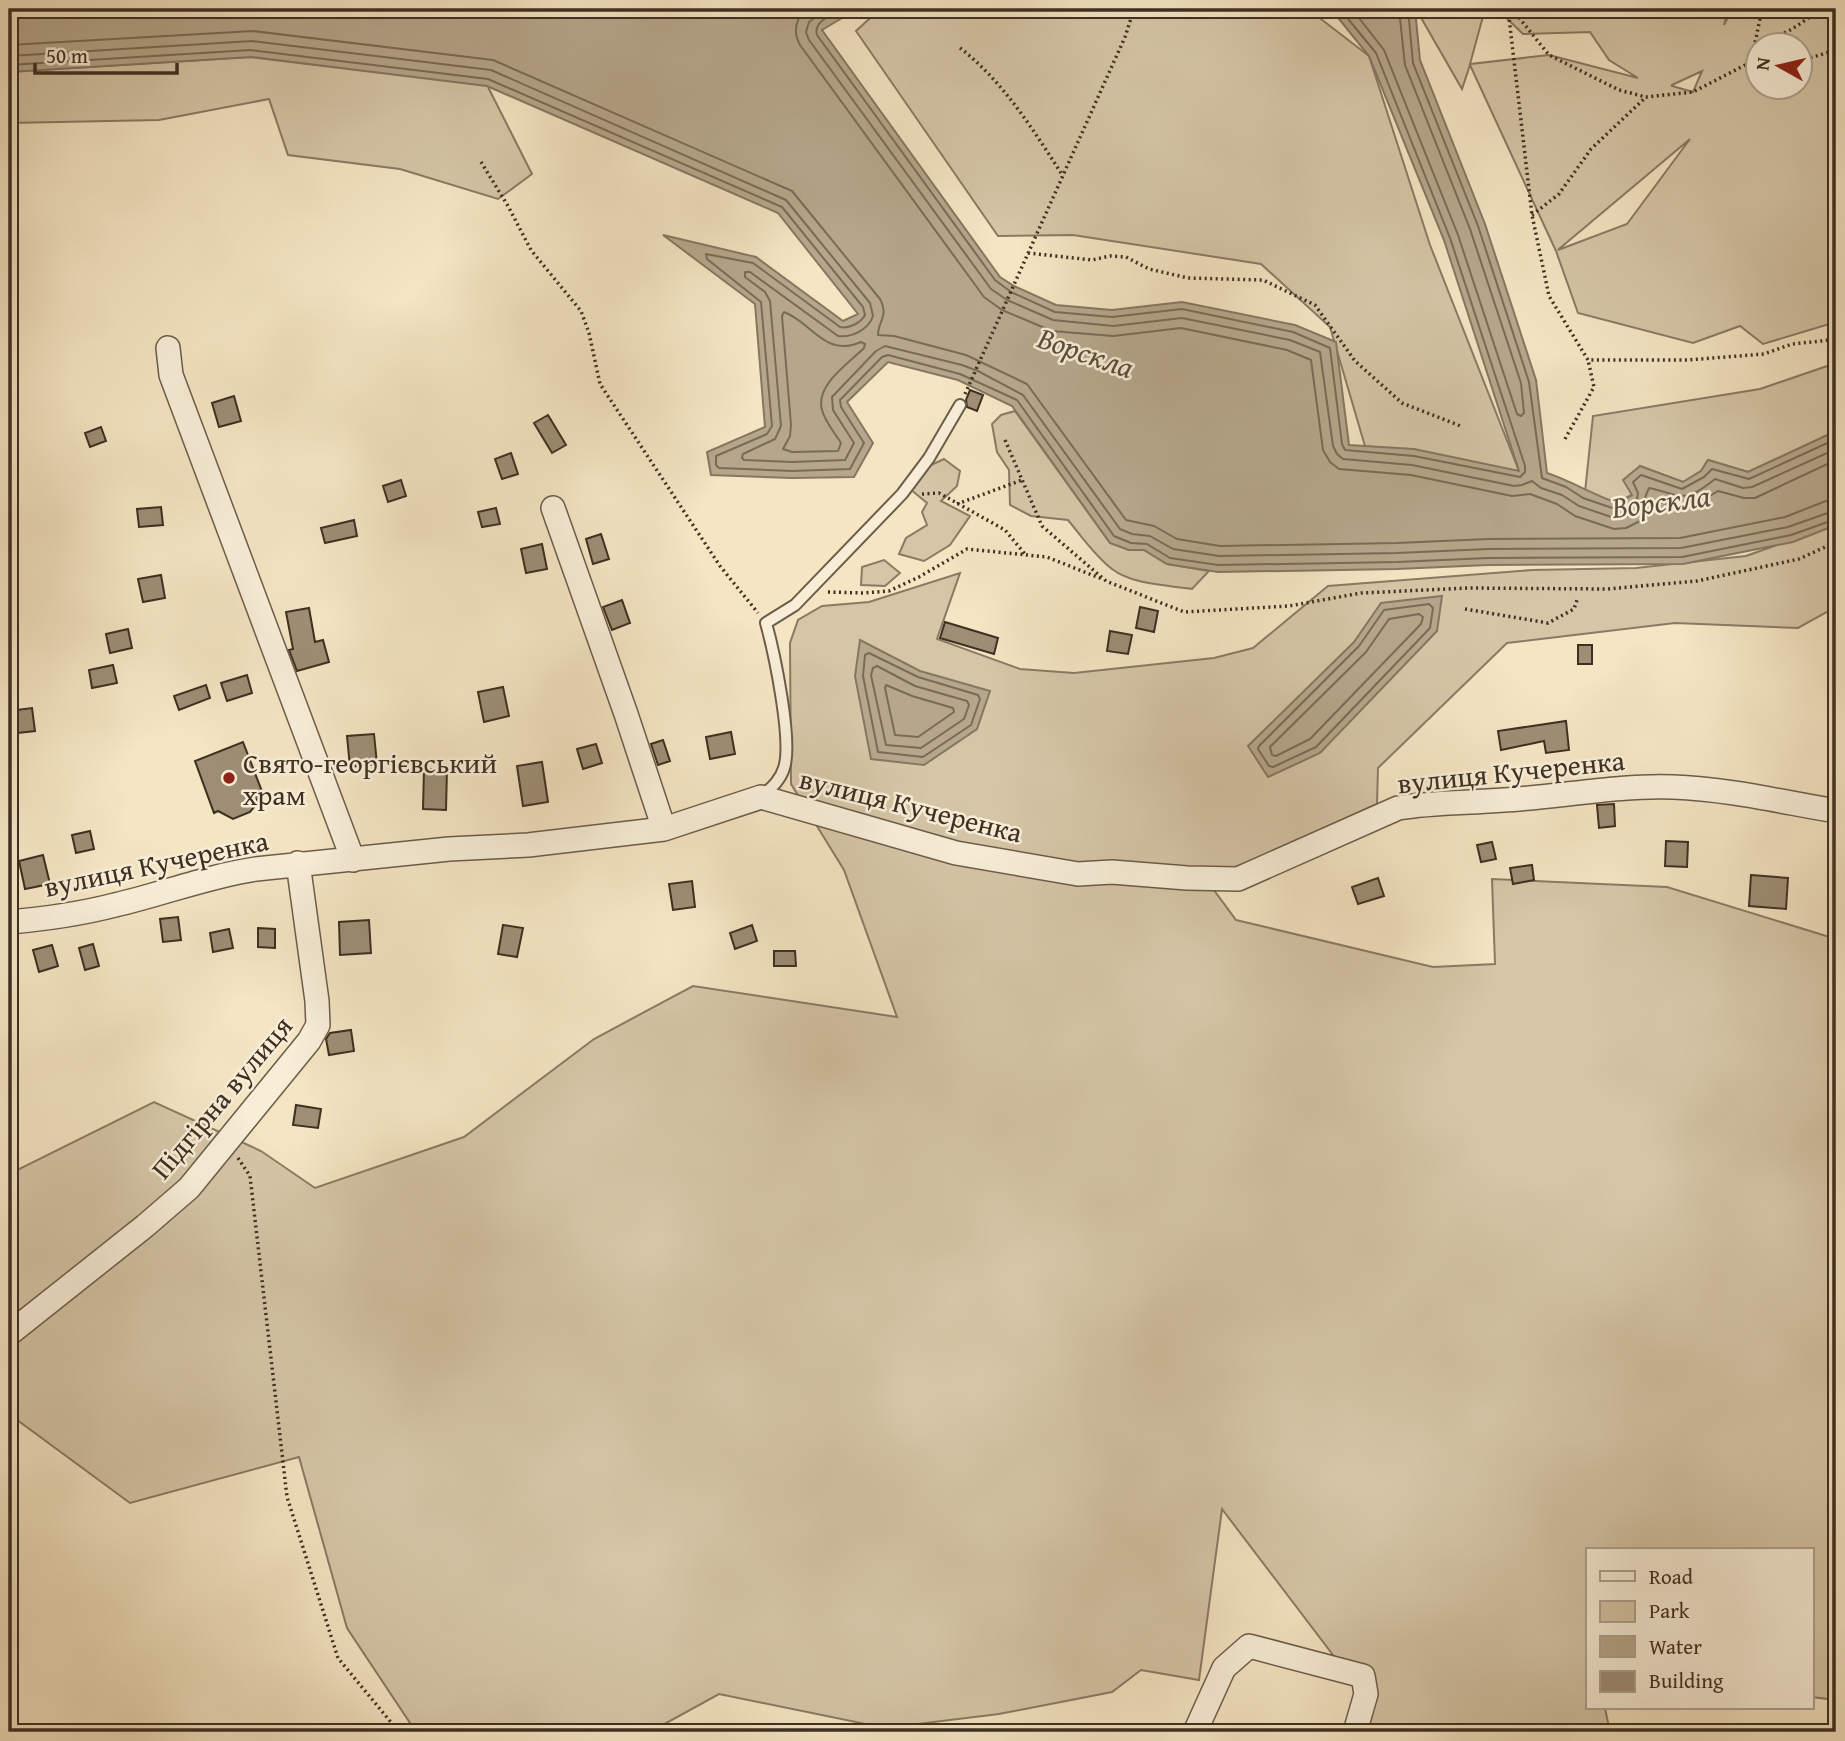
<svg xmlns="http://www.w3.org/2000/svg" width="1845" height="1741" font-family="'Gentium Book Plus',serif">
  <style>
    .green { fill: #d5c6a7; stroke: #8a7a64; stroke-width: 2; fill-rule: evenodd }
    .water { fill: #b6a78c; stroke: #867761; stroke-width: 2 }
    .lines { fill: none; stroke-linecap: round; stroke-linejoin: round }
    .shore { stroke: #7a6b56; stroke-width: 2 }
    .building { fill: #9d8e75; stroke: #3e2f21; stroke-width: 2 }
    .lane-casing { stroke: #6c5c4a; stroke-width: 14 }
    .street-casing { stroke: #6c5c4a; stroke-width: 26 }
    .path { stroke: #3e2f21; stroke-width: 3.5; stroke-dasharray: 2 3.5; stroke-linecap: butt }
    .lane { stroke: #f8eed8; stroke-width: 10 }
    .street { stroke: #f8eed8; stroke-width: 23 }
    .poi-dot { fill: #8f2418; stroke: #f8eed8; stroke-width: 2.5 }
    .labels { text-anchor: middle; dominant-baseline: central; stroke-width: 5; stroke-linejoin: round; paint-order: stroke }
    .poi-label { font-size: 28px; fill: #3e2f21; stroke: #f8eed8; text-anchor: start }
    .street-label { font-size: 28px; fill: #3e2f21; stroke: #f8eed8 }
    .water-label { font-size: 30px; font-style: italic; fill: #5c4d3c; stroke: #f8eed8 }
  </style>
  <rect width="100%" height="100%" fill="#f4e5c3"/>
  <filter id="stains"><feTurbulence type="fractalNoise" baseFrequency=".00286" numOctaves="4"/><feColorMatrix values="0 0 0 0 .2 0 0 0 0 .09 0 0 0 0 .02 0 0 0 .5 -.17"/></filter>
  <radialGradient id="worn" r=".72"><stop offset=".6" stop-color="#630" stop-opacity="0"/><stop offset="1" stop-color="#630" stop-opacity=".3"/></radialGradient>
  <path class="green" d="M880 9H1308L1369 56 1430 245 1519 471 1365 446 1330 327 1261 264 1073 235 998 236 856 31Z
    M1416 9H1485L1470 64 1549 55 1638 78 1609 60 1590 32 1523 34 1497 9H1728L1724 25 1732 9H1836V322L1763 344 1740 326 1693 343 1578 313 1556 251 1470 65 1462 89ZM1758 46H1800V88H1758ZM1702 71 1693 92 1672 86V85ZM1690 139 1627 224 1558 250 1559 249Z
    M251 57 487 85 532 174 498 199 400 169 288 155 269 99 159 120 9 123V72Z
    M1836 363V431L1748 472 1708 460 1701 471 1683 482 1640 466 1632 495 1617 503 1585 492 1593 416 1760 389Z
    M1015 411 1110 543 1129 550H1144L1167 564 1209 571 1192 589C1167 585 1133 585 1112 569 1095 556 1082 537 1068 520L1031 516 1010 505 1009 470 997 452 992 424 1001 415Z
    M944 459 960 471 957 486 941 501 970 516 950 545 924 561 899 554 906 538 927 525 922 512 927 503 910 489 920 470Z
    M1836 524V607L1798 628 1675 623 1507 643 1378 768 1377 804 1268 854 1211 886 1236 920 1433 967 1495 964 1492 879 1667 887 1836 939V1700L1812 1697V1550H1588V1708H1605L1610 1732H1349L1358 1688 1222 1509 1199 1680 1141 1670 1112 1692 999 1714 885 1728 719 1694 650 1732H416L347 1628 299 1457 130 1503 9 1414V1174L154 1102 261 1151 315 1188 464 1137 594 1039 693 986 897 1017 844 870 791 784 790 643 798 620 822 606 869 602 960 573 937 639 1020 669 1074 673 1214 658 1253 648 1328 586 1532 570 1636 568 1746 556Z
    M884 560 900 573 885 586 861 585 862 567Z"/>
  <path class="water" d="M9 9H857L822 30 1000 277 1014 286 1056 305 1112 310 1182 302 1295 325 1336 342 1349 445 1414 449 1519 471 1444 240 1369 56 1331 9H1415L1420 60 1485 224 1536 380 1547 473C1571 481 1592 494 1617 503L1632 495 1623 480 1640 466 1683 482 1701 471 1708 460 1748 472 1836 431V525L1793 542 1683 564 1488 565 1397 569 1218 572 1167 564 1144 550H1129L1110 543 1012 406 958 380 888 362 847 402 873 443 854 477 792 478 711 475 707 452 765 427 755 304 663 235 756 257 843 321 858 314 778 213 487 86 251 57 9 72Z
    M1442 596 1437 631 1320 753 1268 777 1248 746 1354 642 1381 603Z
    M860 640 920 671 990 691 977 729 924 765 871 759 855 676Z"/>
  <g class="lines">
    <path class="shore" d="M806 9C795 20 793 32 800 45L984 297 1002 310 1052 331 1113 336 1181 328 1287 350 1311 360 1323 450 1330 462 1339 469 1411 475 1512 496 1530 494 1557 504 1575 516 1614 529 1626 528 1644 519 1658 502C1694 510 1687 509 1718 491L1744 498H1755L1836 460
      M826 9 809 22 806 32 809 40 991 289 1007 300 1053 320 1113 326 1182 318 1290 340 1320 352 1333 446 1337 454 1343 459 1412 465 1514 486 1522 485 1532 481 1541 488 1562 495 1579 506 1617 519C1643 513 1641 506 1649 488 1684 496 1684 504 1715 479L1743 488 1752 487 1836 449
      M843 9C832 15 813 21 817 35L995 280 1011 292 1055 312 1112 317 1182 309 1293 332 1330 348 1342 444 1345 450 1414 456 1520 477 1525 472V466L1450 238 1376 53 1340 9
      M1352 9 1384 50 1458 235 1517 414 1521 416 1524 413 1521 383 1470 229 1405 65 1399 9
      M1408 9 1413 63 1478 226 1529 382 1542 478 1566 487 1583 498 1618 510 1637 499 1638 493 1633 482 1641 475 1682 489 1704 477 1712 469 1749 479 1836 439
      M9 45 253 31 493 60 792 191 880 299C889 317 878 321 878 335L894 336 966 355 1027 384 1126 520 1154 526 1177 539 1220 546 1397 543 1488 539 1680 538 1785 517 1826 501 1836 500
      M9 56 252 41 491 70 786 200 870 303 873 316C869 329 852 338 838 336L750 272H745V277L765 292 770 301 781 426 775 439 743 454 742 458 744 460 792 462 845 460 854 443 833 410 832 397 876 351 885 346 962 365 978 371 1023 395 1120 529 1132 534 1150 536 1173 549 1219 556 1397 553 1488 549 1681 548 1788 527 1836 510
      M9 65 250 50 488 79 782 207 863 307 865 315C861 323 848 329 840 327L753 263 706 254 707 259 761 302 772 426 767 434 716 456V465L719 468 792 471 850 469 864 443 841 407 840 400 882 357 888 355 960 374 1017 400 1114 536 1131 543 1147 544 1170 558 1218 565 1397 562 1488 558 1682 557 1791 535 1836 519
      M784 312C813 323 825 358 861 342L865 344 864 348C849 363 815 385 822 410 825 422 835 433 841 443L838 451 792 452 783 449 790 436 791 425 782 316Z
      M1429 604 1433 608 1430 628 1316 747 1273 767 1269 766 1258 749 1259 746 1359 646 1384 610Z
      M1419 614 1423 617 1421 624 1310 739 1276 756 1272 755 1270 747 1366 652 1389 619Z
      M869 653 918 677 978 695 980 699 971 725 923 757 878 752 863 676 865 655Z
      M877 666 915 686 967 701 969 705 964 719 921 748 886 745 871 675 873 668Z
      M886 685 912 696 953 708 954 712 918 737 895 735 885 688Z"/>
  </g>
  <path class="building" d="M970 390 983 395 977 411 967 407 966 400Z
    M234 396 241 421 219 427 212 403Z
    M548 415 566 445 552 453 534 423Z
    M101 427 106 441 90 447 85 433Z
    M511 453 518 474 502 479 495 459Z
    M401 480 406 496 388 502 383 486Z
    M161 507 163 525 139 527 137 509Z
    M496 508 500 524 482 527 478 512Z
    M354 520 357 536 325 543 321 528Z
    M601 534 609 559 593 564 586 539Z
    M542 544 547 569 526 573 521 549Z
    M161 575 165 598 143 602 138 579Z
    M622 600 630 623 612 630 603 607Z
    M1140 607 1158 611 1154 632 1136 628Z
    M309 608 315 642 323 640 329 662 297 671 289 650 293 649 286 612Z
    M945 622 998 638 994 654 940 638Z
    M128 629 132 648 110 653 106 634Z
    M1110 631 1132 635 1128 654 1107 651Z
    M1578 645H1592V664H1578Z
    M113 665 117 683 92 688 89 670Z
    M247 675 252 693 227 701 221 683Z
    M206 685 210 698 179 710 174 696Z
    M503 687 509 716 484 722 478 692Z
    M32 708 35 731 9 734V711Z
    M1566 721 1569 750 1546 753 1544 741 1501 750 1498 731Z
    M731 732 735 754 710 759 706 737Z
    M374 734 377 764 350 767 347 736Z
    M663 740 670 761 658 765 651 744Z
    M243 742 263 794 258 796 255 806 250 812 233 819 218 811 214 813 195 761Z
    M596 744 602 763 583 769 577 749Z
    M542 762 548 802 523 806 517 766Z
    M424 769H447L446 810 423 809Z
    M1614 804 1615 826 1599 828 1597 805Z
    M90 831 94 849 76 853 72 835Z
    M1666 841 1688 842 1687 867 1665 866Z
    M1492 842 1496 859 1481 862 1477 845Z
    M43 855 50 884 25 889 19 861Z
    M1532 865 1534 880 1513 884 1510 868Z
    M1751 875 1788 878 1786 909 1749 906Z
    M1378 878 1384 896 1358 904 1352 887Z
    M692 881 695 907 673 910 669 884Z
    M178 917 181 940 163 942 160 919Z
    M369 920 371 953 340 955 339 922Z
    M503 925 523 928 517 957 498 954Z
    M752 925 757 941 735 949 730 933Z
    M258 928 275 929V948L258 947Z
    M229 929 233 948 213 952 210 933Z
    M93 944 99 966 85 970 79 948Z
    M52 945 58 966 39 972 33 950Z
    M774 951H795L796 966H774Z
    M351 1030 354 1051 329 1055 326 1039 330 1033Z
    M296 1105 321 1109 318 1128 293 1125Z"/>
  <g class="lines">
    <g class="lane-casing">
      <path id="lane" d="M761 797C771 788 780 781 784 768 793 741 774 652 766 623L795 605 902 494 929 458 960 405"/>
    </g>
    <g class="street-casing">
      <path id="street" d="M168 348 171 375 353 860
        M553 508 626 714 664 829
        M9 922C44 919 80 914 115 905 163 894 208 876 256 869L449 849 528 845 664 829 761 797 956 853 1078 874 1112 872 1187 878 1238 879 1398 808C1433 802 1468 803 1504 800 1560 797 1616 785 1673 787 1728 789 1782 802 1836 811
        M9 1334 145 1226 189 1188 309 1041 318 1025 317 1001 298 863
        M1195 1732 1224 1668 1249 1646 1363 1676 1366 1694 1355 1732"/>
    </g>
    <path class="path" d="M1508 9 1532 215 1549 296 1588 360H1687L1764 354 1792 344 1831 340 1836 341
      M1512 9 1549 55 1619 90 1646 97 1693 92 1749 63 1758 62
      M1760 46 1792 29 1822 9
      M960 48C1003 81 1034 131 1063 176
      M1800 61 1836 50
      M1748 63 1754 48 1762 9
      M481 162 508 206 531 250 581 311 589 333 600 384 720 566 758 613
      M1532 215 1559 194 1591 149 1646 97
      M1028 253 1092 260 1110 256 1126 257 1149 269 1188 278 1263 280 1315 305 1355 361 1402 403 1463 427
      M965 394 1125 37 1134 9
      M1565 439 1594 387 1588 360
      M1005 440 1042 526 1106 581 1184 612 1289 606 1361 593 1468 588 1607 589 1697 581 1799 559 1836 542
      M922 494 939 493 1005 530 1025 554
      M957 504 1022 480
      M828 592 863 593 889 591 919 577 967 549 1047 557 1102 579
      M1465 609 1548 623 1574 609 1577 600
      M238 1158 250 1176 287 1497 338 1658 399 1732"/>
    <use href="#lane" class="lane"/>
    <use href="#street" class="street"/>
  </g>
  <circle class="poi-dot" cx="229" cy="778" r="7"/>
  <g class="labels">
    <g class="poi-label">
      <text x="243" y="762">Свято-георгієвський<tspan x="243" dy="32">храм</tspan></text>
    </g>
    <g class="street-label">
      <text transform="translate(1511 771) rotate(-6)">вулиця Кучеренка</text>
      <text transform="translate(911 805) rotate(14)">вулиця Кучеренка</text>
      <text transform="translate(156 863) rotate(-12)">вулиця Кучеренка</text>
      <text transform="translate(221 1097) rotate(-50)">Підгірна вулиця</text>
    </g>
    <g class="water-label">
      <text transform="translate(1086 352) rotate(19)">Ворскла</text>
      <text transform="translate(1661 501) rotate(-7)">Ворскла</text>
    </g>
  </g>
  <rect width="1845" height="1741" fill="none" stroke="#f4e5c3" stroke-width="35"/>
  <rect x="10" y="10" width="1824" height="1720" fill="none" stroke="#3e2f21" stroke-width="3.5"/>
  <rect x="18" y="18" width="1810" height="1706" fill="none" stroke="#3e2f21" stroke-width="2"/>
  <rect x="1586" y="1548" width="228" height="161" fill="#f8eed8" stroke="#aea28f" stroke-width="2"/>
  <rect x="1600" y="1571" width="35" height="10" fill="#f8eed8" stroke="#aea28f" stroke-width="2"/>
  <text x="1649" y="1584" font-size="21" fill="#3e2f21">Road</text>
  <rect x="1600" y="1601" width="35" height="21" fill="#d5c6a7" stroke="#aea28f" stroke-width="2"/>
  <text x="1649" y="1618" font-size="21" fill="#3e2f21">Park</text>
  <rect x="1600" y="1636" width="35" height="21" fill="#b6a78c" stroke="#aea28f" stroke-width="2"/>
  <text x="1649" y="1654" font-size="21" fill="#3e2f21">Water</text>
  <rect x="1600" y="1671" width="35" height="21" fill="#9d8e75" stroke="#aea28f" stroke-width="2"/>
  <text x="1649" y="1688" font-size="21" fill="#3e2f21">Building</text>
  <g transform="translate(1779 66) rotate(278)"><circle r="33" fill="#f8eed8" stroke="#aea28f" stroke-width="2"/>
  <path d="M0-5L12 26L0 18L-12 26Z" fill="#8f2418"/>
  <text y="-10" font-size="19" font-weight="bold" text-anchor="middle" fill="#3e2f21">N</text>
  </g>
  <path d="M35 63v10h142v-10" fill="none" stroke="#3e2f21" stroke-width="3.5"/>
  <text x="46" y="63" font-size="21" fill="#3e2f21" stroke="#f8eed8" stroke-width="5" paint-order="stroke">50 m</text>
  <rect width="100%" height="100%" filter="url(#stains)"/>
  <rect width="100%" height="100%" fill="url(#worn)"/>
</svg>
